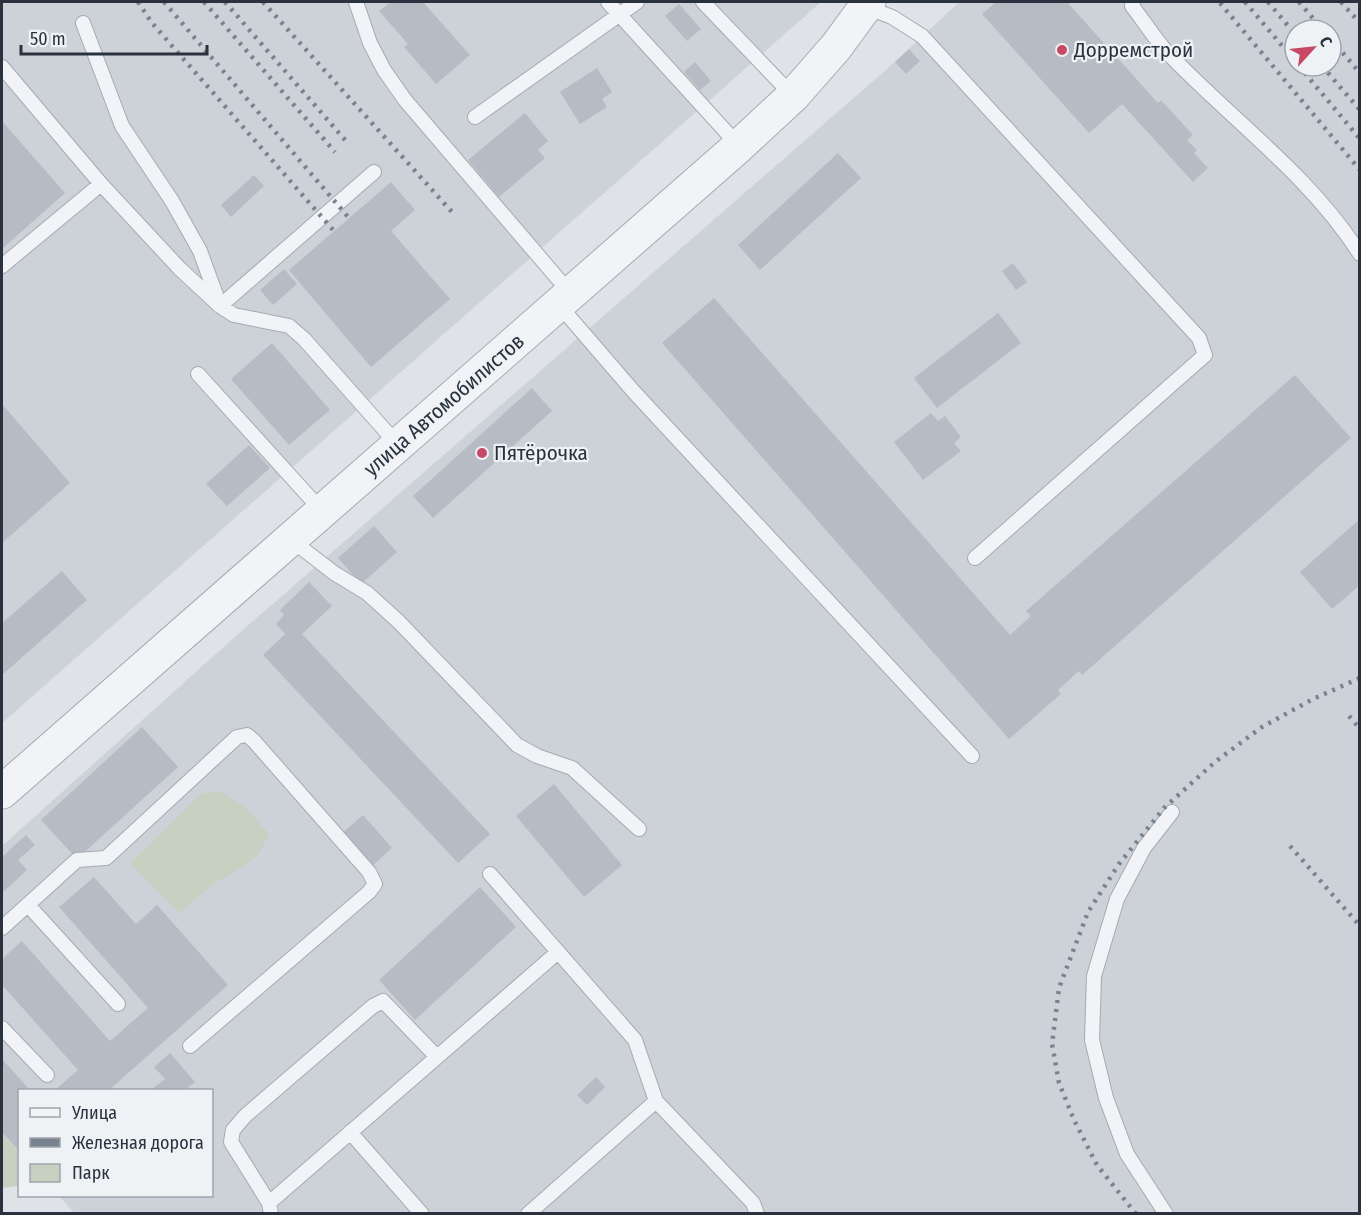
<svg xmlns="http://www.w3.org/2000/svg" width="1361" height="1215" font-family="'Fira Sans Condensed',sans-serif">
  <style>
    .built { fill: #cdd2d9; fill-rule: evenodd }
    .green { fill: #c6d1c1 }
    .building { fill: #b7bcc4 }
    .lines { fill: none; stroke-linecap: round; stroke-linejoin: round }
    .service-casing { stroke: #a5aab1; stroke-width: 16 }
    .tertiary-casing { stroke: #a5aab1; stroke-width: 35 }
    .service { stroke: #f1f3f6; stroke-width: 14 }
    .tertiary { stroke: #f1f3f6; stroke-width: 33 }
    .rail { stroke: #798390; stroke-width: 4.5; stroke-dasharray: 3 6; stroke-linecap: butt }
    .poi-dot { fill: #c64a65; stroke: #eef2f5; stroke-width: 2 }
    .labels { text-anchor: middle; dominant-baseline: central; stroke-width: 4.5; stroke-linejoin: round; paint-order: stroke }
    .poi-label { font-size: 21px; fill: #29323e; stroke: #eef2f5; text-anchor: start }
    .street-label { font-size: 21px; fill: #29323e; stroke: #eef2f5 }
  </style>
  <rect width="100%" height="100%" fill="#dfe3e7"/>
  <path class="built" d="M2 2H821L2 723Z
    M959 2H1359V1213H74L59 1196H212V1090H20L19 1152 2 1132V846L237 635 895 62ZM1295 30H1331V66H1295Z"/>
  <path class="green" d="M220 791 246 808 269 834 258 855 233 873 213 884 179 913 130 863 201 794Z
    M2 1132 19 1152V1186L2 1188Z"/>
  <path class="building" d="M391 2H423L470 55 436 84 404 47 408 44 379 11Z
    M996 2H1067L1158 103 1161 100 1193 135 1187 140 1197 150 1194 153 1208 168 1193 182 1122 104 1089 133 982 14Z
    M679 4 701 29 687 41 665 16Z
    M909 49 920 61 906 74 895 62Z
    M695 62 711 81 700 90 684 72Z
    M597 68 612 92 602 99 607 107 580 124 560 92Z
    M525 113 548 141 538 150 545 158 499 197 468 160Z
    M2 121 65 193 2 249Z
    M838 153 861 178 760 270 738 245Z
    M254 175 264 186 231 217 221 205Z
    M391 182 415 210 391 231 450 299 371 367 289 270Z
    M1013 263 1027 282 1016 290 1002 271Z
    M284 269 297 284 273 305 260 290Z
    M714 298 1010 635 1031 616 1026 611 1295 375 1351 438 1082 675 1079 671 1058 690 1061 694 1009 739 662 343Z
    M998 313 1021 343 937 408 914 378Z
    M272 343 330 410 289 445 231 379Z
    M532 388 552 411 433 518 413 496Z
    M2 404 70 483 2 543Z
    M931 413 938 421 945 416 961 437 954 443 961 451 923 480 894 442Z
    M249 445 270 468 227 506 206 484Z
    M1360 519V585L1332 609 1300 572Z
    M374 526 397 552 361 584 338 558Z
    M62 571 87 600 2 675V623Z
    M309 582 332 606 302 634 490 834 458 863 263 655 285 634 276 624 284 615 280 610Z
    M142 727 178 767 77 859 41 820Z
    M554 784 622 865 584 897 516 816Z
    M363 815 392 848 372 866 342 833Z
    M26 835 35 845 18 860 27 870 2 893V857Z
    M94 877 136 924 157 905 228 985 109 1090H55L78 1070 2 985V959L22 941 110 1041 148 1008 59 907Z
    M480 887 516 927 415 1020 379 980Z
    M170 1053 195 1082 185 1090H151L165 1079 154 1067Z
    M2 1059 30 1090H20V1152L2 1132Z
    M596 1077 605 1087 587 1105 577 1095Z"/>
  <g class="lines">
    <g class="service-casing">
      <path id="service" d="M356 2 370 43 384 70 405 100 571 294
        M608 2 739 146
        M703 2 793 96
        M1133 2 1132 6C1143 20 1153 36 1165 50 1229 118 1308 173 1360 254
        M866 7 892 17 922 36 1199 338 1205 355 975 558
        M83 23 122 126 172 201 200 251 220 306 374 172
        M2 67 101 184 180 269 220 306 234 315 289 326 304 339 398 445
        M475 117 637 2
        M2 266 101 184
        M559 305 634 392 972 756
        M198 374 322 511
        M290 539 334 573 367 593 399 622 517 745 537 756 572 768 639 829
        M490 874 635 1040 656 1101 753 1203 757 1214
        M28 905 118 1004
        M2 928 77 860 106 858 237 737 247 735 254 741 369 872 375 884 369 892 190 1046
        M2 1028 47 1075
        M350 1132 422 1214
        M269 1203 231 1142 233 1130 245 1116 373 1006 383 1001 437 1057
        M271 1214 269 1203 558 952
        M528 1214 656 1101
        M1166 1214 1127 1154 1106 1098 1092 1040 1094 976 1117 899 1144 848 1172 812"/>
    </g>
    <g class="tertiary-casing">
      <path id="tertiary" d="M2 792 739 146 793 96 836 47 869 2"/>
    </g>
    <use href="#service" class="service"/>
    <use href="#tertiary" class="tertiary"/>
    <path class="rail" d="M138 2 152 23 334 231
      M164 2 349 218
      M204 2 335 152
      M225 2 346 141
      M263 2 452 212
      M1245 2 1295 61
      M1268 2 1295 34
      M1299 2 1323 30
      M1341 2 1360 23
      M1220 3 1360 170
      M1331 39 1360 73
      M1299 66 1360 139
      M1322 66 1360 110
      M1349 716 1360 729
      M1290 846 1360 926
      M1136 1214 1097 1165 1074 1120 1059 1083 1052 1044 1059 988 1088 912 1119 864 1164 808 1215 762 1262 727 1313 699 1360 678"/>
  </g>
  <g class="poi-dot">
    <circle cx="1062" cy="50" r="6"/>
    <circle cx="482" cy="453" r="6"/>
  </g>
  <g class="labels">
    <g class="poi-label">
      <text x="1074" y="50">Дорремстрой</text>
      <text x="494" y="453">Пятёрочка</text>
    </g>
    <g class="street-label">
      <text transform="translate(444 405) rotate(-41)">улица Автомобилистов</text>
    </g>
  </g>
  <rect width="1361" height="1215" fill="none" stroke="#29323e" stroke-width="6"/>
  <rect x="18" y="1089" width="195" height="108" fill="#eef2f5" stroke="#9fa5ac" stroke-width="1.5"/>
  <rect x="30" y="1108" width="30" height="9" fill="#f1f3f6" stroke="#9fa5ac" stroke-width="1.5"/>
  <text x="72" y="1119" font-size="18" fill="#29323e">Улица</text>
  <rect x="30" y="1138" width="30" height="9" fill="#798390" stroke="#9fa5ac" stroke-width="1.5"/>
  <text x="72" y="1149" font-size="18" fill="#29323e">Железная дорога</text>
  <rect x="30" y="1164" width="30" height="18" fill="#c6d1c1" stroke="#9fa5ac" stroke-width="1.5"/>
  <text x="72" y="1179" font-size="18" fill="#29323e">Парк</text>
  <g transform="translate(1313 48) rotate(63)"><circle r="28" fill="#eef2f5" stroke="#9fa5ac" stroke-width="1.5"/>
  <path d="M0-4.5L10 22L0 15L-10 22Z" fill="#c64a65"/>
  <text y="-9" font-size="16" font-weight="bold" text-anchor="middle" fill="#29323e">С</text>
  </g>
  <path d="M21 45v9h186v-9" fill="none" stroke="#29323e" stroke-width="3"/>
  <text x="30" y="45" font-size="18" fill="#29323e" stroke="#eef2f5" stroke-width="4.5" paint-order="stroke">50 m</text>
</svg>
